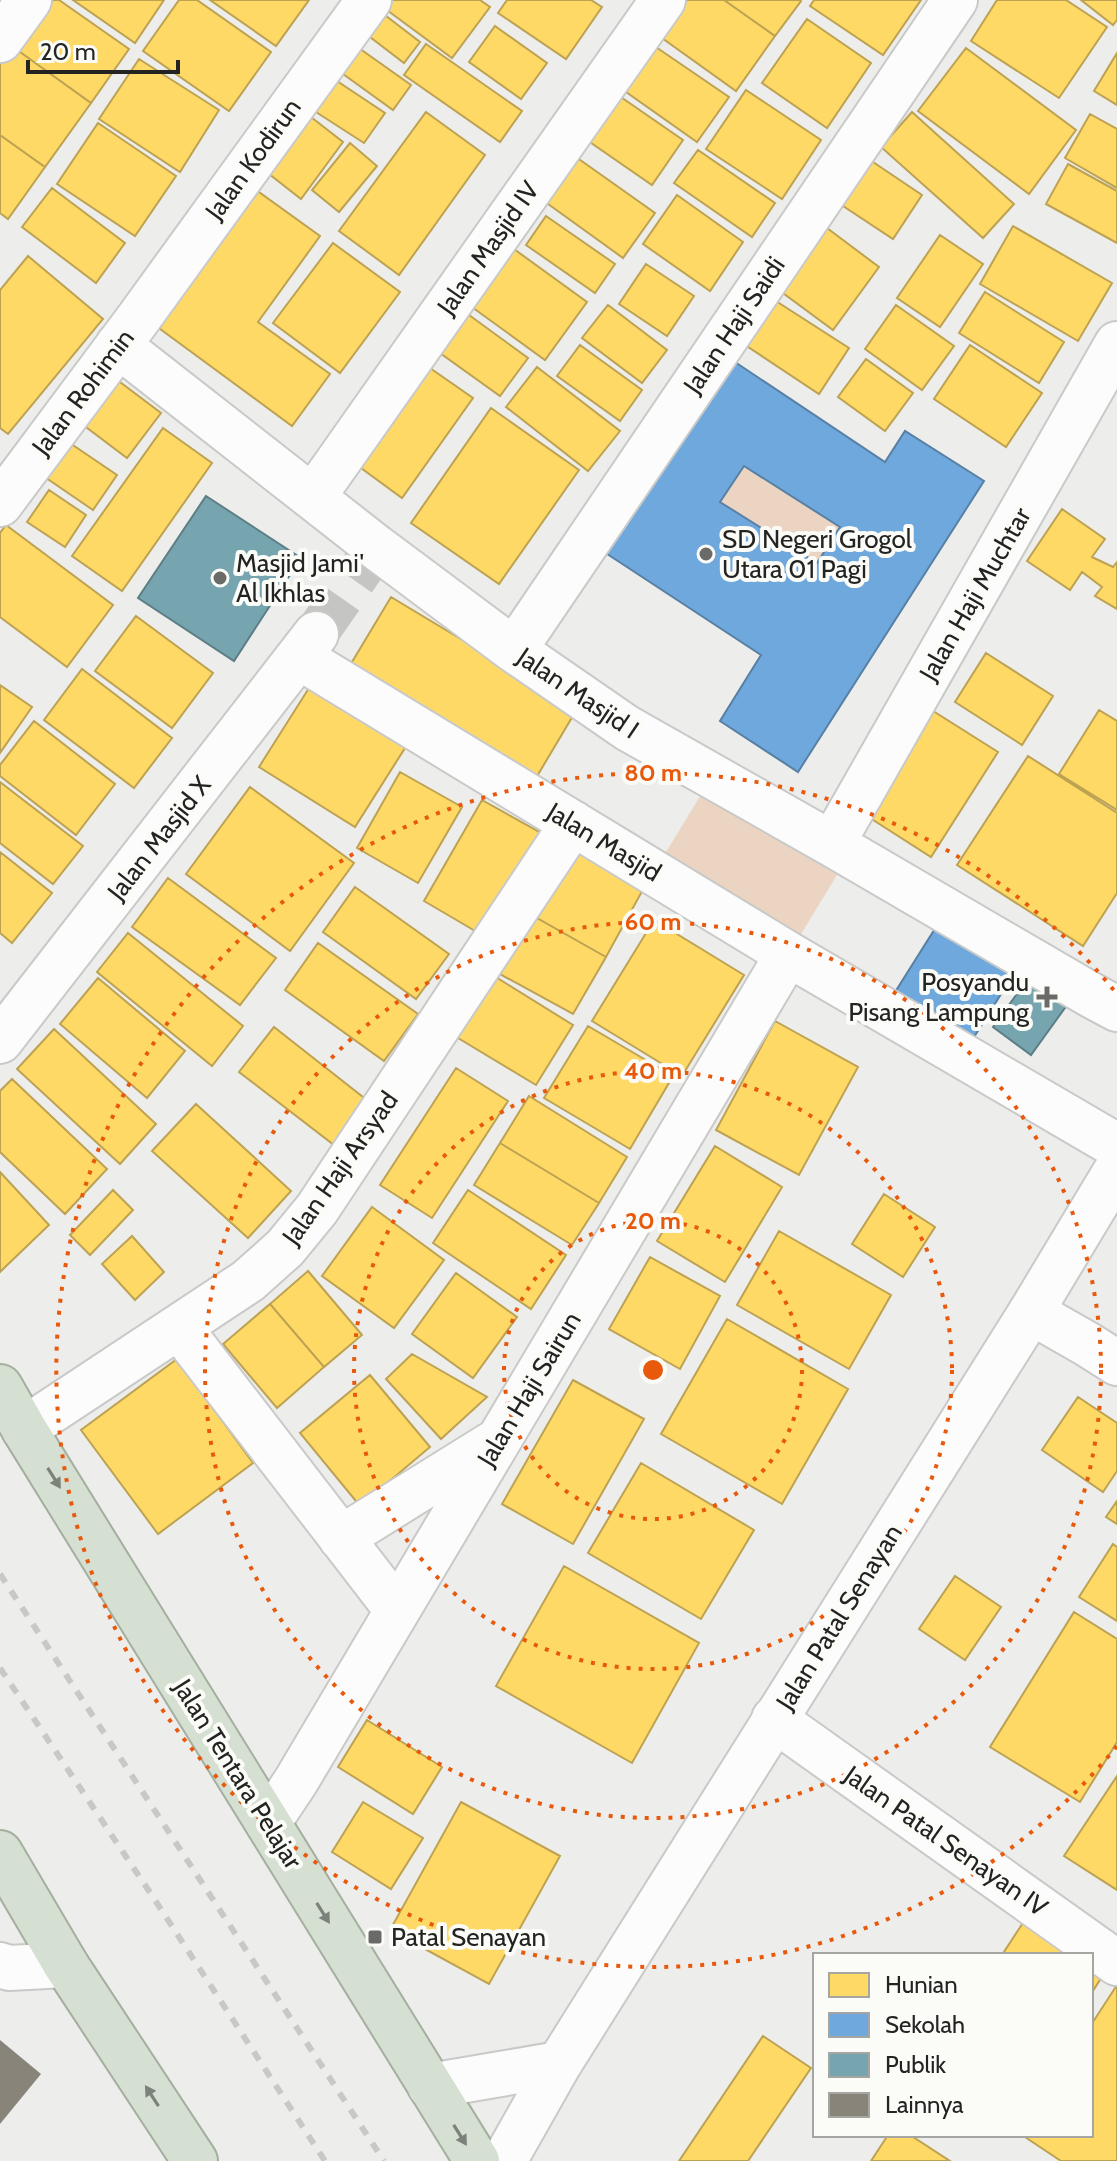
<svg xmlns="http://www.w3.org/2000/svg" width="1117" height="2161" font-family="Cabin,sans-serif">
  <style>
    .green { fill: #ebd5c2 }
    .homes { fill: #ffd966; stroke: #bda252; stroke-width: 2 }
    .schools { fill: #6fa8dc; stroke: #5880a4; stroke-width: 2; fill-rule: evenodd }
    .public { fill: #76a5af; stroke: #5d7e85; stroke-width: 2 }
    .building { fill: #888479 }
    .lines { fill: none; stroke-linecap: round; stroke-linejoin: round }
    .street-tunnel { stroke: #c5c5c4; stroke-width: 44; stroke-dasharray: 44 22; stroke-linecap: butt }
    .street-casing { stroke: #c9c9c8; stroke-width: 48 }
    .secondary-casing { stroke: #c9c9c8; stroke-width: 48 }
    .highway-casing { stroke: #a4af9f; stroke-width: 48 }
    .street { stroke: #fcfcfc; stroke-width: 44 }
    .secondary { stroke: #fcfcfc; stroke-width: 44 }
    .highway { stroke: #d5dfd2; stroke-width: 44 }
    .rail { stroke: #c8c8c7; stroke-width: 6; stroke-dasharray: 10 10; stroke-linecap: butt }
    .oneway { fill: #7c817a }
    .ring { fill: none; stroke: #e8590c; stroke-width: 4; stroke-dasharray: 4 8 }
    .poi-dot { fill: #6a6a69; stroke: #fbfbf8; stroke-width: 3 }
    .labels { text-anchor: middle; dominant-baseline: central; stroke-width: 8; stroke-linejoin: round; paint-order: stroke }
    .street-label { font-size: 26px; fill: #232322; stroke: #fbfbf8 }
    .poi-label { font-size: 26px; fill: #232322; stroke: #fbfbf8; text-anchor: start }
    .centre { fill: #e8590c; stroke: #fbfbf8; stroke-width: 4 }
    .ring-label { font-size: 24px; text-anchor: middle; font-weight: bold; fill: #e8590c; stroke: #fbfbf8; stroke-width: 8; stroke-linejoin: round; paint-order: stroke }
  </style>
  <rect width="100%" height="100%" fill="#ededec"/>
  <path class="green" d="M744 466 840 527 817 563 720 502Z
    M708 783 843 865 795 944 660 862Z"/>
  <path class="homes" d="M40 0H59L129 49 91 103 9 44Z
    M73 0H164L135 43Z
    M179 0H197L271 52 229 111 143 51Z
    M210 0H309L276 46Z
    M377 0H480L490 7 452 58 376 2Z
    M507 0H591L602 7 566 59 498 13Z
    M679 0H724L775 36 736 91 655 33Z
    M724 0H800L801 1 775 36Z
    M814 0H921L883 55 810 6Z
    M997 0H1066L1107 27 1059 98 971 41Z
    M1081 0H1117V20L1113 25Z
    M373 6 420 42 404 63 357 27Z
    M807 19 871 63 827 128 762 83Z
    M495 26 547 63 521 99 469 62Z
    M349 41 411 85 393 110 332 66Z
    M650 43 729 97 697 142 619 87Z
    M9 44 91 103 45 167 0 135V57Z
    M426 44 522 111 500 142 404 75Z
    M966 48 1076 130 1029 194 918 111Z
    M1117 53V105L1094 91Z
    M139 59 219 110 180 172 99 119Z
    M322 71 385 113 364 143 302 103Z
    M746 90 821 140 782 199 706 149Z
    M615 93 683 140 652 185 584 138Z
    M302 110 343 142 301 199 259 166Z
    M426 112 485 155 399 275 339 231Z
    M912 112 1014 204 983 238 881 147Z
    M1090 114 1117 129V188L1065 158Z
    M98 123 176 176 135 236 57 184Z
    M0 135 45 167 8 219 0 213Z
    M350 143 377 166 339 212 312 190Z
    M698 150 775 203 752 237 674 183Z
    M576 157 655 213 623 258 544 201Z
    M870 160 922 195 893 239 840 204Z
    M1068 164 1117 191V243L1046 204Z
    M252 187 320 236 258 322 330 374 292 426 152 323Z
    M52 188 125 243 96 283 22 227Z
    M677 195 743 242 710 291 643 244Z
    M546 216 615 264 595 293 526 245Z
    M815 219 879 267 833 330 768 282Z
    M1013 226 1112 283 1078 341 980 284Z
    M940 235 983 264 940 327 897 298Z
    M333 243 400 292 340 373 273 323Z
    M507 244 587 302 545 360 465 302Z
    M28 256 103 319 8 434 0 428V290Z
    M646 264 694 296 667 336 619 304Z
    M985 292 1064 342 1039 383 959 333Z
    M765 294 849 348 819 394 736 339Z
    M454 304 528 358 500 396 426 343Z
    M608 305 667 350 642 383 582 338Z
    M896 305 954 346 922 390 865 349Z
    M580 345 642 390 620 421 557 376Z
    M970 345 1042 393 1006 447 934 399Z
    M417 359 473 398 402 498 346 457Z
    M866 359 913 393 885 431 838 397Z
    M537 367 620 431 588 471 506 407Z
    M112 376 161 413 127 458 78 421Z
    M491 408 579 470 499 584 411 523Z
    M163 428 212 463 122 591 72 556Z
    M61 437 117 475 93 510 36 471Z
    M49 490 86 515 65 547 27 522Z
    M1062 509 1105 539 1092 557 1113 567 1117 562V609L1095 596 1102 587 1082 572 1070 590 1027 561Z
    M6 525 113 605 67 667 0 617V533Z
    M391 597 577 709 533 783 346 672Z
    M136 616 213 673 172 728 95 671Z
    M986 653 1053 696 1022 745 955 702Z
    M82 669 172 738 134 788 44 720Z
    M0 685 32 707 0 753Z
    M309 688 405 748 355 827 259 767Z
    M922 704 998 752 931 857 856 809Z
    M1099 710 1117 721V810L1059 774Z
    M34 721 115 784 76 835 0 776V765Z
    M1028 756 1117 813V893L1083 946 957 865Z
    M400 772 462 807 418 883 357 848Z
    M0 782 83 846 53 884 0 843Z
    M250 787 354 863 290 951 186 874Z
    M482 800 541 833 482 935 424 901Z
    M570 842 646 884 606 957 530 914Z
    M0 852 52 893 12 943 0 933Z
    M168 878 276 958 240 1005 132 927Z
    M355 887 449 954 416 999 323 932Z
    M530 914 606 957 573 1014 498 973Z
    M654 920 744 975 682 1076 592 1021Z
    M128 933 243 1026 212 1066 97 972Z
    M318 943 418 1014 384 1061 285 990Z
    M491 974 573 1025 536 1085 453 1035Z
    M98 978 185 1051 147 1098 60 1024Z
    M775 1021 858 1067 799 1175 716 1130Z
    M588 1026 673 1076 630 1149 544 1098Z
    M274 1027 368 1101 334 1145 239 1072Z
    M54 1029 156 1124 120 1164 17 1069Z
    M456 1068 508 1101 432 1218 380 1185Z
    M12 1079 107 1169 65 1214 0 1152V1091Z
    M529 1096 627 1157 599 1203 500 1143Z
    M196 1104 291 1191 248 1238 152 1151Z
    M500 1143 599 1203 572 1245 474 1185Z
    M715 1146 782 1187 725 1282 657 1241Z
    M0 1172 49 1225 0 1272Z
    M113 1190 133 1210 90 1255 70 1235Z
    M468 1190 566 1255 531 1309 433 1243Z
    M884 1194 935 1227 903 1277 852 1244Z
    M372 1207 444 1260 394 1328 322 1276Z
    M779 1231 891 1295 849 1369 737 1305Z
    M132 1236 164 1272 135 1300 102 1264Z
    M650 1257 720 1296 680 1369 609 1329Z
    M308 1271 362 1335 324 1367 270 1304Z
    M456 1273 517 1317 473 1378 412 1334Z
    M270 1304 324 1367 277 1408 223 1344Z
    M727 1319 848 1389 782 1504 661 1434Z
    M412 1354 487 1397 441 1439 386 1379Z
    M177 1359 253 1463 158 1534 81 1430Z
    M370 1375 430 1447 360 1506 300 1433Z
    M573 1380 644 1419 573 1544 502 1504Z
    M1078 1397 1117 1423V1471L1103 1492 1042 1450Z
    M641 1463 754 1530 701 1619 588 1553Z
    M1117 1501V1524L1106 1517Z
    M1113 1544 1117 1547V1621L1079 1597Z
    M564 1566 699 1643 632 1763 496 1686Z
    M955 1576 1001 1607 965 1660 919 1629Z
    M1074 1612 1117 1639V1742L1080 1802 990 1747Z
    M367 1720 442 1767 413 1814 338 1767Z
    M1117 1776V1890L1064 1856Z
    M363 1802 423 1838 391 1889 332 1852Z
    M461 1802 560 1856 489 1984 390 1930Z
    M1030 1912 1110 1964 1091 1994V1955H1002Z
    M1117 1985V2161H1061L1022 2135H1091V2025Z
    M763 2036 811 2068 748 2161H679Z
    M888 2135H910L950 2161H871Z"/>
  <path class="schools" d="M723 354 885 462 905 431 984 481 798 772 720 721 761 655 595 546ZM744 466 840 527 817 563 720 502Z
    M943 916 1020 964 969 1045 892 997Z"/>
  <path class="public" d="M206 496 301 558 234 661 138 598Z
    M1037 966 1075 994 1031 1055 993 1027Z"/>
  <path class="building" d="M0 2040 41 2074 0 2124Z"/>
  <g class="lines">
    <path class="street-tunnel" d="M316 634 371 555"/>
    <g class="street-casing">
      <path id="street" d="M0 40 29 0
        M118 345 376 547 514 650 627 728 832 844 1091 995 1117 1009
        M313 497 663 0
        M0 504 138 319 369 0
        M514 650 955 0
        M299 657 788 954 1117 1146
        M832 844 1117 344
        M0 1041 316 634
        M1031 1312 1087 1344 1117 1363
        M179 1327 397 1610
        M24 1429 248 1281 285 1248 317 1209 573 823
        M341 1538 492 1444
        M774 1719 1117 1963
        M268 1823 296 1781 788 954
        M0 1965 9 1968 66 1965"/>
    </g>
    <g class="secondary-casing">
      <path id="secondary" d="M430 2086 559 2064
        M504 2161 559 2064 1031 1312 1117 1169"/>
    </g>
    <g class="highway-casing">
      <path id="highway" d="M0 1387 24 1429 477 2161
        M0 1853 66 1965 195 2161"/>
    </g>
    <use href="#street" class="street"/>
    <use href="#secondary" class="secondary"/>
    <use href="#highway" class="highway"/>
    <path class="rail" d="M0 1574 384 2161
      M0 1668 151 1894 325 2161"/>
  </g>
  <defs><path id="oneway-solid" d="M-6-.8H1V-3.2L6.5 0L1 3.2V.8H-6Z" transform="scale(2)"/></defs>
  <g class="oneway">
    <use href="#oneway-solid" transform="translate(54 1478) rotate(58)"/>
    <use href="#oneway-solid" transform="translate(323 1913) rotate(58)"/>
    <use href="#oneway-solid" transform="translate(152 2096) rotate(-123)"/>
    <use href="#oneway-solid" transform="translate(460 2135) rotate(58)"/>
  </g>
  <g class="ring">
    <circle cx="653" cy="1370" r="149"/>
    <circle cx="653" cy="1370" r="299"/>
    <circle cx="653" cy="1370" r="448"/>
    <path d="M1117 1746A597 597 0 1 1 1117 994"/>
  </g>
  <g class="poi-dot">
    <circle cx="706" cy="554" r="8"/>
    <circle cx="220" cy="578" r="8"/>
    <path d="M1043 985h8v8h8v8h-8v8h-8v-8h-8v-8h8z"/>
    <rect x="367" y="1929" width="16" height="16" rx="4"/>
  </g>
  <g class="labels">
    <g class="street-label">
      <text transform="translate(253 159) rotate(-54)">Jalan Kodirun</text>
      <text transform="translate(488 248) rotate(-55)">Jalan Masjid IV</text>
      <text transform="translate(734 325) rotate(-56)">Jalan Haji Saidi</text>
      <text transform="translate(83 392) rotate(-53)">Jalan Rohimin</text>
      <text transform="translate(975 594) rotate(-60)">Jalan Haji Muchtar</text>
      <text transform="translate(578 693) rotate(34)">Jalan Masjid I</text>
      <text transform="translate(159 838) rotate(-52)">Jalan Masjid X</text>
      <text transform="translate(604 842) rotate(31)">Jalan Masjid</text>
      <text transform="translate(340 1168) rotate(-55)">Jalan Haji Arsyad</text>
      <text transform="translate(529 1389) rotate(-59)">Jalan Haji Sairun</text>
      <text transform="translate(839 1617) rotate(-58)">Jalan Patal Senayan</text>
      <text transform="translate(238 1774) rotate(58)">Jalan Tentara Pelajar</text>
      <text transform="translate(946 1841) rotate(35)">Jalan Patal Senayan IV</text>
    </g>
    <g class="poi-label">
      <text x="722" y="539">SD Negeri Grogol<tspan x="722" dy="30">Utara 01 Pagi</tspan></text>
      <text x="236" y="563">Masjid Jami'<tspan x="236" dy="30">Al Ikhlas</tspan></text>
      <text x="1029" y="982" text-anchor="end">Posyandu<tspan x="1029" dy="30">Pisang Lampung</tspan></text>
      <text x="391" y="1937">Patal Senayan</text>
    </g>
  </g>
  <circle cx="653" cy="1370" r="12" class="centre"/>
  <g class="ring-label">
    <text x="653" y="781">80 m</text>
    <text x="653" y="930">60 m</text>
    <text x="653" y="1079">40 m</text>
    <text x="653" y="1229">20 m</text>
  </g>
  <rect x="813" y="1953" width="280" height="184" fill="#fbfbf8" stroke="#a5a5a2" stroke-width="2"/>
  <rect x="829" y="1973" width="40" height="24" fill="#ffd966" stroke="#a5a5a2" stroke-width="2"/>
  <text x="885" y="1993" font-size="24" fill="#232322">Hunian</text>
  <rect x="829" y="2013" width="40" height="24" fill="#6fa8dc" stroke="#a5a5a2" stroke-width="2"/>
  <text x="885" y="2033" font-size="24" fill="#232322">Sekolah</text>
  <rect x="829" y="2053" width="40" height="24" fill="#76a5af" stroke="#a5a5a2" stroke-width="2"/>
  <text x="885" y="2073" font-size="24" fill="#232322">Publik</text>
  <rect x="829" y="2093" width="40" height="24" fill="#888479" stroke="#a5a5a2" stroke-width="2"/>
  <text x="885" y="2113" font-size="24" fill="#232322">Lainnya</text>
  <path d="M28 60v12h150v-12" fill="none" stroke="#232322" stroke-width="4"/>
  <text x="40" y="60" font-size="24" fill="#232322" stroke="#fbfbf8" stroke-width="6" paint-order="stroke">20 m</text>
</svg>
